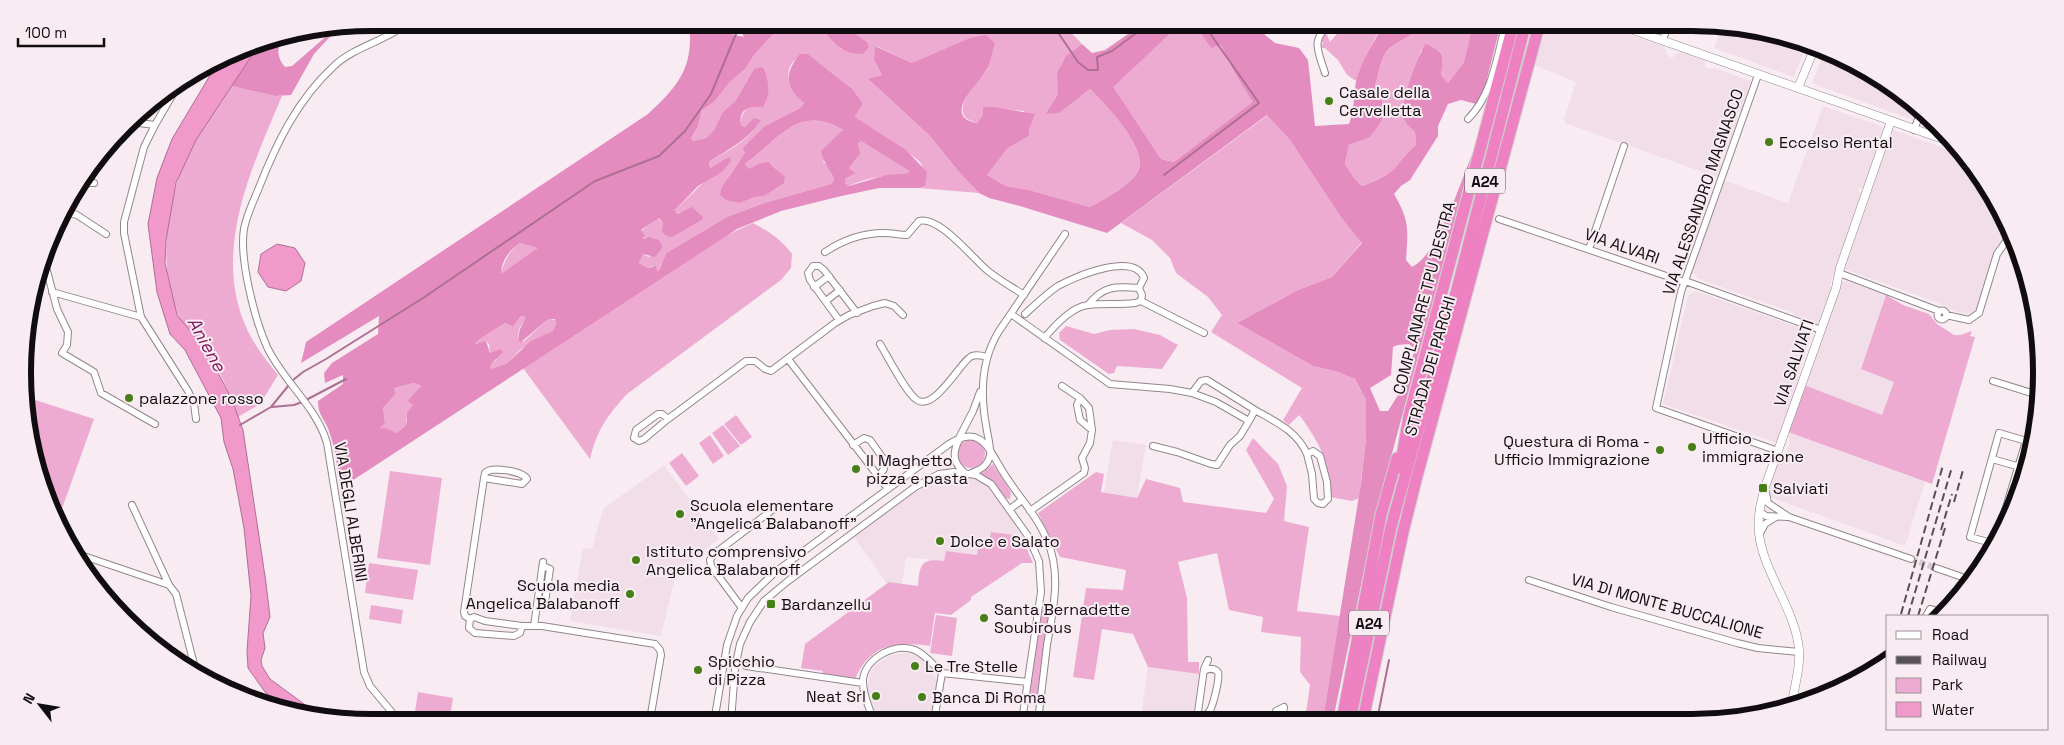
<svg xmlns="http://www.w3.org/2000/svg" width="2064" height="745" font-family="'Space Grotesk',sans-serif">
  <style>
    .built { fill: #f2dee8 }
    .green { fill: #eeabd1 }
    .forest { fill: #e48cbf; fill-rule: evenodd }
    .water { fill: #f299cc; stroke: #ae6f93 }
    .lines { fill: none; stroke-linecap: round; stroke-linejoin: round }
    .stream { stroke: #ae6f93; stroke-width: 2 }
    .minor-tunnel { stroke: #d5cad0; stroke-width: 6; stroke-dasharray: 6 3; stroke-linecap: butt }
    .minor-casing { stroke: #92868c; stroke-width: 8 }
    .tertiary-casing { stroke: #92868c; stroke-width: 9 }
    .motorway-casing { stroke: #cfcecf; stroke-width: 13 }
    .minor { stroke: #fff; stroke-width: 6 }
    .tertiary { stroke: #fff; stroke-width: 8 }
    .motorway { stroke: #ee81c1; stroke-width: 11 }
    .rail { stroke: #575155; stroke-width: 2; stroke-dasharray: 8 4; stroke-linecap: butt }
    .poi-dot { fill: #467f18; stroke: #f8ecf2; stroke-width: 2 }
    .labels { text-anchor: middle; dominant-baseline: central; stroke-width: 4; stroke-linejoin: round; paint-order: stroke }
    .shield { fill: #f8ecf2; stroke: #564f53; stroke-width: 1 }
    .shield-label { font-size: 15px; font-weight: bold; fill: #100c0f }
    .poi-label { font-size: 16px; fill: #100c0f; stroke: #f8ecf2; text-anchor: start }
    .street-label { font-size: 16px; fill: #100c0f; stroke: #f8ecf2 }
    .water-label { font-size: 18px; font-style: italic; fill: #821c60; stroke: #f8ecf2 }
    .rim { fill: none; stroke: #100c0f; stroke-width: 6 }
  </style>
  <rect width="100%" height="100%" fill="#f8ecf2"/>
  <path class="built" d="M1547 23H1593L1664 46 1668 56 1673 58 1675 54 1681 52 1706 61 1705 67 1711 69 1715 68 1751 81 1741 111 1738 112 1737 121 1727 151 1721 154 1719 160 1723 166 1719 178 1565 123 1564 119 1576 82 1534 65Z
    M1722 26 1782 34 1807 44 1794 77 1714 48Z
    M1825 51 1846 58 1904 95 1918 107 1913 120 1812 83Z
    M1823 106 1884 127 1863 188H1859L1858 191 1861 194 1834 274 1830 285 1832 289 1820 322 1816 324 1794 316V313L1696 278 1697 275 1691 273 1723 180 1788 203Z
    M1893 130 1964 155 1994 197 2008 227 2005 238 1995 251 1979 306 1974 313 1970 314 1956 312 1939 303 1844 269Z
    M1846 281 1886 295 1861 369 1894 382 1882 415 1804 385 1842 283Z
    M1695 291 1812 332 1798 376 1800 377 1777 443 1663 404 1688 296Z
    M1788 432 1925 482 1905 546 1770 497 1771 483 1781 456H1785L1790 442Z
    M1113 440 1146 445 1137 498 1104 492Z
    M664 465 719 539 677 570 661 636 570 621 583 548 592 549 603 509Z
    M952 474 973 476 986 483 1023 537 991 532 989 544 977 555 946 551 944 561 906 557 902 584 889 582 887 584 854 537 926 484Z
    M908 653 921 658 927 664 938 681 932 721 873 715 867 690 870 672 875 665 891 655Z
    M1148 667 1199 674 1192 721H1140Z"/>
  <path class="green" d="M1023 22 1034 26 1038 23H1062L1082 44C1060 61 1057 66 1058 94L1081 96 1090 89C1106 105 1146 146 1139 169 1135 183 1103 200 1090 207L1029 190 1006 186 987 175 1008 148 1029 136 1030 127 1024 111 983 107V115L978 123C943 116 977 83 988 69L912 63 876 46 874 60 882 75 869 80 929 135 959 172 979 193 919 188 925 186 922 165 918 160 896 144 855 117 863 103C849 83 826 70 808 54 803 56 797 58 794 61 781 73 793 95 804 103L800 108 765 126 729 176 740 203 755 197 764 196 784 177 772 165 749 170 745 164C778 142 797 102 843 130L823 162 828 165 834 180 831 184 764 203 727 217 666 253 660 269 656 271 653 266 648 268 639 263 643 254 649 257 663 247C658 239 655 237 645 239L641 231 658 218 663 223 684 230 702 220 680 212 677 214 675 210 729 158 710 168 709 162C729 150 749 141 760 120L745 127 741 125C740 116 744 110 752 105L758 106 754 69 736 100 722 113 714 130 706 138 693 141 690 139 698 126 702 110 714 102 729 83 746 68 754 55 783 23H817L841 49 867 42 840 23Z
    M1186 23H1194L1211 47 1221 45 1233 70 1254 102 1174 162 1161 159 1112 87 1173 31Z
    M1346 23H1378L1383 26 1375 38 1356 81 1347 75 1338 60 1325 48H1322L1321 45 1323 44 1321 37 1325 30 1330 42Z
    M1423 23H1471L1472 27 1464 62 1448 83 1441 75 1443 58 1421 50 1415 69 1404 121 1415 132 1416 145C1407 152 1401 161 1394 169 1385 177 1372 182 1362 186L1354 178 1345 164 1349 145 1369 138 1385 108 1375 86C1378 77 1380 60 1386 52 1396 40 1417 36 1423 23Z
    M231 86 275 96H282C252 167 212 250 246 327 254 345 266 360 278 375L260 404 238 417C230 395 220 371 208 351 200 339 182 325 177 313 156 257 168 191 195 140 205 121 220 104 231 86Z
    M1268 115 1290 140 1340 216 1362 242 1332 277 1298 290 1237 323 1313 366 1338 372 1355 379 1366 400V438L1359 498 1352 501 1330 497C1330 464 1321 446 1303 420L1299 415 1289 425 1283 420 1302 388 1211 332 1222 315 1208 297 1176 273 1170 258 1152 240 1121 223Z
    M861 141 909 171V173C889 175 867 177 849 186L845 183V179L854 173 849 168 858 157V144Z
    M753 223C768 231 782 240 792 254L791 268 781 280 627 394C607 416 597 430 590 459L523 368 723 237Z
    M520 243 539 248 501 275 500 273C506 261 508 251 520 243Z
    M1886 295 1903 305 1929 314 1937 324 1954 335H1960L1972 331 1970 336 1975 337 1932 484 1788 432 1804 385 1882 415 1894 382 1861 369Z
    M521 316 527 317 519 329 518 337 523 342 547 320H555L556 324 553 331 521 349 506 364 490 369 492 363 497 359 490 353 489 344 486 341 475 345 480 339 505 323 513 327Z
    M1066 326 1094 334 1110 330 1134 329 1160 335 1178 345 1162 369 1117 366 1114 373 1109 374 1060 340 1059 333Z
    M414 383 421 386 407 401 413 405 406 420 408 423 397 433 380 429 385 421 383 408 396 394 394 388Z
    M23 396 94 419 59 517 34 463Z
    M736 415 752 437 741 445 724 424Z
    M723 425 740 446 728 455 712 433Z
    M710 435 724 456 713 464 699 443Z
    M1253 438 1278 464 1287 486 1284 521 1309 527 1297 611 1340 616 1323 720H1305L1310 685 1300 672 1301 637 1261 632 1263 617 1229 610 1217 553 1178 562 1187 598 1188 662H1199V674L1148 667 1133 634 1102 629 1094 680 1073 677 1086 588 1123 590 1126 570 1060 557 1038 513 1096 472 1104 474 1101 492 1137 498 1146 479 1180 488 1183 502 1266 513 1274 499 1246 450Z
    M957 454a14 14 0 1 1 28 0a14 14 0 1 1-28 0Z
    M682 453 699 476 686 486 669 463Z
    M993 464 1011 492 1010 499 1004 498 993 482 980 474Z
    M390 471 442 478 430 565 377 558Z
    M991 532 1021 536 1033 563H1022L971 597V600L951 615 935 613 930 646C895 641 871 644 855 679L822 674 823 671 801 668 805 644 889 582 918 586C920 565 920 558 944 561L946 551 977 555 979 543 989 544Z
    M369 563 418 570 413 600 365 593Z
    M371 605 403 610 401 624 369 619Z
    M1041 610 1050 611 1037 695 1029 694Z
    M936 615 957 618 952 656 930 653Z
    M418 692 453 698 450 716 415 711Z"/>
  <path class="forest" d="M689 23H723V32L744 37 736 23H762V25L770 27 773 23H783L754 55 746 68 729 83 714 102 702 110 698 126 691 138 693 141 706 138 714 130 722 113 736 100 754 69 761 67 764 69C769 82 771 95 763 107 750 106 738 108 741 125L745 127 754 118 761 120C748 140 729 149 709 162L710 168 729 157 731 161 722 172 698 186 675 210 677 214 692 207 703 217 702 220 672 237 666 236 662 232 663 223 659 218 641 230 645 236 643 238 645 239 649 237 659 240 663 247 655 257 643 254 639 263 648 268 656 266 657 271 660 269 666 253 727 217 764 203 831 184 834 180C831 169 823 163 821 151L843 130C798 102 777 142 745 164L749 169 758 164 768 162 785 177 784 183 764 196 755 197 740 203 726 200 720 195 722 187 745 153 743 148 765 126 800 108 804 103C785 87 784 73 800 54H808L852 89 863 103 855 117 906 150 927 172 925 186 919 188H879L837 197 781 211 737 229 341 488 343 491 341 492C338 472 336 452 330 434 326 419 318 417 318 401L343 384V375L325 383 324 373 332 363 378 334 379 316 301 363 306 342 648 114C680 85 694 66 689 23ZM861 141 909 171V173L886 175 849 186 845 183V179L855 173 849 168 860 154 858 144ZM520 243 538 248 501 274C501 262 509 250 520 243ZM521 316 526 317C522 326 516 333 520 343L547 320 555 319 556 324 553 331 531 341 506 364 490 369 492 363 503 352 501 349 490 353 486 341 475 344 480 339 505 323 513 327ZM414 383 421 386 407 401 413 405 407 413V424L397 433 385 428 380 429 385 422 383 408 396 394 394 388Z
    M817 23H840L867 42 869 47 863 54C837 54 833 39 817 23Z
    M1144 23H1186L1173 31 1113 87 1161 159 1174 162 1253 102 1233 70 1221 45 1211 48 1194 23H1217L1219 25 1230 23H1262L1265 35 1275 43 1299 48 1308 60 1315 126 1349 124C1355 109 1353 97 1356 82 1359 67 1375 39 1383 26L1378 23H1423C1417 36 1396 40 1386 52 1380 60 1378 77 1375 86L1385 108 1381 122 1369 138 1349 145 1345 164 1354 178 1362 186C1373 182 1385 177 1394 169 1401 161 1407 152 1416 145L1415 132C1411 128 1404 123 1403 117 1400 105 1418 53 1426 44 1445 53 1444 56 1441 75L1448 83 1464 62 1472 27 1471 23H1501L1484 91 1476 104 1461 100 1448 104 1438 126V136L1410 180 1401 186 1394 194C1410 221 1408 230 1406 260L1412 267C1430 257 1443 229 1448 210L1452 206 1473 152 1376 513 1333 720H1323L1361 483 1366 438V400L1355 379 1338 372 1313 366 1237 323 1298 290 1332 277 1362 243 1340 216 1290 140 1267 115 1107 233 1020 206 989 198 979 193 959 172 929 135 868 79 882 75 874 60 875 46 912 63 970 38 986 35 995 43C992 51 991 62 987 69 980 83 940 116 977 123L983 115V107H994L1035 114 1030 127 1029 136 1008 148 987 175 1006 186 1029 190 1090 207C1103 200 1135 183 1139 169 1146 146 1106 105 1090 89L1059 113 1046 114 1058 94 1057 73 1066 56 1082 44 1092 53 1105 50ZM1409 344 1415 349 1403 387 1388 411H1380L1370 388 1391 375 1393 347 1398 345Z
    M333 26H340L314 54 291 95 275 96 231 86 254 52 257 44 283 36C277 48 276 56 285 67L292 66 330 33Z"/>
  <path class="water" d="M257 44 254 52 196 140 176 183 166 240 165 263 177 315 207 351 232 400 243 430 266 583 270 617 263 633 265 648 261 660 262 666 270 679 319 715 297 713 278 702 265 692 248 668 247 651 251 596 244 528 233 469 224 442 221 418 185 350 170 334 157 292 148 224 157 178 172 139 218 62 239 49Z
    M277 244 295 248 305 263 301 281 286 291 268 287 258 272 261 254Z"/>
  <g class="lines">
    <path class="stream" d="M1051 22 1078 62 1088 70H1098L1097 57 1112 51 1151 22
      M1164 175 1259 103 1202 22
      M306 400 346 379
      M272 407 294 405 302 402
      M240 425 271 407 293 380 303 372 326 359 423 298 595 181 659 156 685 131 711 94 741 22
      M1377 720 1389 660"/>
    <path class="minor-tunnel" d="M1911 559 1936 568"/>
    <g class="minor-casing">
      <path id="minor" d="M1663 40 1669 22
        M1325 73C1318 50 1310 41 1331 22
        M1758 75 1681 292 1656 408 1778 451
        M177 87 155 125 144 147 124 222V233L141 317 188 391 194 404 196 419
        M1468 119C1493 94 1497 56 1506 22
        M130 122 155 125
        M1914 130 1921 111
        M80 183H94
        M63 211 77 215 106 234
        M1499 219 1681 281 1688 282 1821 330
        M1589 249 1624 146
        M825 252C843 240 862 233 884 233 892 233 900 235 907 235L919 221C939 215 973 259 988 271 999 280 1012 287 1024 295
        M45 263 57 309 68 332 67 345 62 353 94 372 101 393 155 424
        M1839 273 1939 311
        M814 287 829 276
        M52 292 141 317
        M826 301 840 290
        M1141 301 1204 333
        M1937.5 315a4.5 4.5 0 1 1 9 0a4.5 4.5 0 1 1-9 0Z
        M1011 314 1110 384 1170 389 1192 393 1216 402 1249 421 1255 410 1207 380 1201 381 1192 393
        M1025 314C1036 304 1046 294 1058 286 1074 277 1134 251 1144 278L1139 288
        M1946 315 1969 320 1979 313 1997 254 2007 240 2010 231
        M839 320 810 280 808 273 813 266H819L824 270 857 313
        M1044 338C1055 326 1071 307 1088 305 1103 303 1119 305 1135 303L1141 301 1142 295 1139 288C1115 286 1103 286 1088 305
        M880 344C888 357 906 393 917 400 935 412 962 359 972 356 977 354 983 356 987 357
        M788 359 888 489
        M1993 381 2041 396
        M1062 386 1080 398
        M1255 410C1276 422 1297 431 1307 454
        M668 419 662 414H658L636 430 634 438 639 441 644 439 668 419 746 361H755L765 369 771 371 835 323 849 315 873 306 885 303 894 306 903 315
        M959 438 973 411 980 392
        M959 440C952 453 953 463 964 472
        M2026 441 1995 544 1970 537 1999 433 2033 443
        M853 445 864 438 870 440 885 461 884 469 878 477
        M1153 446 1177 452 1211 464 1217 465 1230 445 1240 436 1249 421
        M1313 451 1320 456 1327 482 1328 499 1323 504 1318 503 1314 499 1312 474 1307 454Z
        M1992 459 2027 469
        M971 473C980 470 988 466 990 455 991 446 987 434 986 425 980 392 981 360 999 331L1065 234
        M1765 489 1768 503 1789 517 1911 559
        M132 505 169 585 176 594 196 672
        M1010 509 1022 500
        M1030 511 1084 473 1085 468 1082 458 1090 443 1092 430 1080 420 1077 405 1080 398 1089 408 1092 430
        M1759 511 1766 516 1788 517
        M1759 535 1765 524 1776 517
        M75 553 169 585
        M1936 568 1968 579
        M1529 580 1611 607 1737 643 1758 648 1799 652
        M537 606 545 602 550 569 543 566
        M742 608 711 566 710 560 714 554 779 505
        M1926 616 1930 609 1942 612
        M470 619 474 617 485 621 522 626H542L655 644 660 650 661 655 651 714 695 722
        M470 619 465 616 464 612 484 478 485 473C491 466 523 471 527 479L522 484 484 478
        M470 619 469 628 475 633 514 636 520 633 522 626
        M534 626 543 562
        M746 666 863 683
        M942 673 1028 682
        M1025 698 1040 700
        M1197 717C1202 716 1206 716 1209 712 1213 707 1220 678 1218 672 1214 668 1209 668 1204 671
        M1197 719 1204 669 1208 660
        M1274 720 1276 711 1284 707 1282 720
        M873 721C870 707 862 695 863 679 866 658 895 642 915 650 926 655 934 666 942 673L934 721
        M400 722 370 686 364 672 327 443C316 406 283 381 267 347 255 320 239 259 244 229 246 217 253 202 258 190 276 144 297 100 334 66 355 46 387 41 409 22
        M714 722 727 645 737 616 748 598 774 573 949 444C978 426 986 443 1000 467 1014 492 1036 513 1047 540 1062 574 1053 610 1047 645 1044 670 1041 696 1038 721
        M718 722 731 717
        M731 722 735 668 740 644 750 622 764 601 788 581 915 487 939 474 954 472 976 475 991 484 1028 536 1039 561 1041 592 1022 721"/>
    </g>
    <g class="tertiary-casing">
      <path id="tertiary" d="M1610 22 1957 144
        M1798 88 1815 47
        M1792 703C1795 684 1802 661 1798 642 1792 606 1762 568 1759 533 1757 517 1761 502 1765 487L1836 288 1840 268 1891 121"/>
    </g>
    <g class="motorway-casing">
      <path id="motorway" d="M1400 468 1409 416 1514 22
        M1342 720 1381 515 1397 458
        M1350 720 1391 527 1457 289 1526 22
        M1363 720 1403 532 1416 480 1540 22"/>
    </g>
    <use href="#minor" class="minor"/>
    <use href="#tertiary" class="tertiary"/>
    <use href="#motorway" class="motorway"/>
    <path class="rail" d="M1954 502 1963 470
      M1941 530 1952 494
      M1901 614 1943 465
      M1908 616 1952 467
      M1918 616 1946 525"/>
  </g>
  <g class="poi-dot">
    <circle cx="1329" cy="101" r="5"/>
    <circle cx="1769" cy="142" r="5"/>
    <circle cx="129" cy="398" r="5"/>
    <circle cx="1692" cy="447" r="5"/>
    <circle cx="1660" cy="450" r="5"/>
    <circle cx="856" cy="469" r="5"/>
    <rect x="1758" y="483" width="10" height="10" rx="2.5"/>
    <circle cx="680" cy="514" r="5"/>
    <circle cx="940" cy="541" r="5"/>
    <circle cx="636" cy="560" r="5"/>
    <circle cx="630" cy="594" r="5"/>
    <rect x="766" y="599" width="10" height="10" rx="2.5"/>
    <circle cx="984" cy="618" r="5"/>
    <circle cx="915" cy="666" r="5"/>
    <circle cx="698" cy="670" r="5"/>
    <circle cx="876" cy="696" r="5"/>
    <circle cx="922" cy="697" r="5"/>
  </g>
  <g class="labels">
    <g class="shield">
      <rect x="1465" y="168.5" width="40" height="25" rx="4"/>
      <rect x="1349" y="610.5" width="40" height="25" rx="4"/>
    </g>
    <g class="shield-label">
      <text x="1485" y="181">A24</text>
      <text x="1369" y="623">A24</text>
    </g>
    <g class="poi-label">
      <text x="1339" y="92">Casale della<tspan x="1339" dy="18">Cervelletta</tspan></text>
      <text x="1779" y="142">Eccelso Rental</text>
      <text x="139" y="398">palazzone rosso</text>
      <text x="1702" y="438">Ufficio<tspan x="1702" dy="18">immigrazione</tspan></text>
      <text x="1650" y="441" text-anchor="end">Questura di Roma -<tspan x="1650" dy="18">Ufficio Immigrazione</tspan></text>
      <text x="866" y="460">Il Maghetto<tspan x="866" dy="18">pizza e pasta</tspan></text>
      <text x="1773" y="488">Salviati</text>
      <text x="690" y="505">Scuola elementare<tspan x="690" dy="18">"Angelica Balabanoff"</tspan></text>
      <text x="950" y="541">Dolce e Salato</text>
      <text x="646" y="551">Istituto comprensivo<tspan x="646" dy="18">Angelica Balabanoff</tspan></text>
      <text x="620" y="585" text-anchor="end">Scuola media<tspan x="620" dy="18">Angelica Balabanoff</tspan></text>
      <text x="781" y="604">Bardanzellu</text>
      <text x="994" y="609">Santa Bernadette<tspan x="994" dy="18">Soubirous</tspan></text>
      <text x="708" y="661">Spicchio<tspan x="708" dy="18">di Pizza</tspan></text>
      <text x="925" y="666">Le Tre Stelle</text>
      <text x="866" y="696" text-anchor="end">Neat Srl</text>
      <text x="932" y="697">Banca Di Roma</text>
    </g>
    <g class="street-label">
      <text transform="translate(1703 192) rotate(-71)">VIA ALESSANDRO MAGNASCO</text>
      <text transform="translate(1622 246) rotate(19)">VIA ALVARI</text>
      <text transform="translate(1424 298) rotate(-75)">COMPLANARE TPU DESTRA</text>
      <text transform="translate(1794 363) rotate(-71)">VIA SALVIATI</text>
      <text transform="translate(1430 366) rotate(-74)">STRADA DEI PARCHI</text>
      <text transform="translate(351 512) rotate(81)">VIA DEGLI ALBERINI</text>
      <text transform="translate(1667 606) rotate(16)">VIA DI MONTE BUCCALIONE</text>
    </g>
    <g class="water-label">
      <text transform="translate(207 344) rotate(61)">Aniene</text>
    </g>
  </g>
  <path d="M0 0H2064V745H0ZM372 31H1692A341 341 0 0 1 2033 372V373A341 341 0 0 1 1692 714H372A341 341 0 0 1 31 373V372A341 341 0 0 1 372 31Z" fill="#f8ecf2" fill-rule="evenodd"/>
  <path class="rim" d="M372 31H1692A341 341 0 0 1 2033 372V373A341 341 0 0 1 1692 714H372A341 341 0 0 1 31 373V372A341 341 0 0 1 372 31Z"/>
  <rect x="1886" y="615" width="162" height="115" fill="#f8ecf2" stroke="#9b9297"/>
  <rect x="1896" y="631" width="25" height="8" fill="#ffffff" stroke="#9b9297"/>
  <text x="1932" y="640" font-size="15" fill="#100c0f">Road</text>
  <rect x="1896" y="656" width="25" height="8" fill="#575155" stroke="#9b9297"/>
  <text x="1932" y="665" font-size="15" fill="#100c0f">Railway</text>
  <rect x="1896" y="678" width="25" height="15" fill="#eeabd1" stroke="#9b9297"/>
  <text x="1932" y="690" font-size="15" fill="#100c0f">Park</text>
  <rect x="1896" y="702" width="25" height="15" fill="#f299cc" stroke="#9b9297"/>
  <text x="1932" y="715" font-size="15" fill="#100c0f">Water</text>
  <g transform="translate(40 705) rotate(301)" stroke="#f8ecf2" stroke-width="4" paint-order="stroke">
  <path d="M0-4L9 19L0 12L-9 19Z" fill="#100c0f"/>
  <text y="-8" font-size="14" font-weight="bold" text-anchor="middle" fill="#100c0f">N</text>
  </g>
  <path d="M18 38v8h86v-8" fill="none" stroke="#100c0f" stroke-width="2.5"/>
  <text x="25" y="38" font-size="15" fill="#100c0f" stroke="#f8ecf2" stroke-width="4" paint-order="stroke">100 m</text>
</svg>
